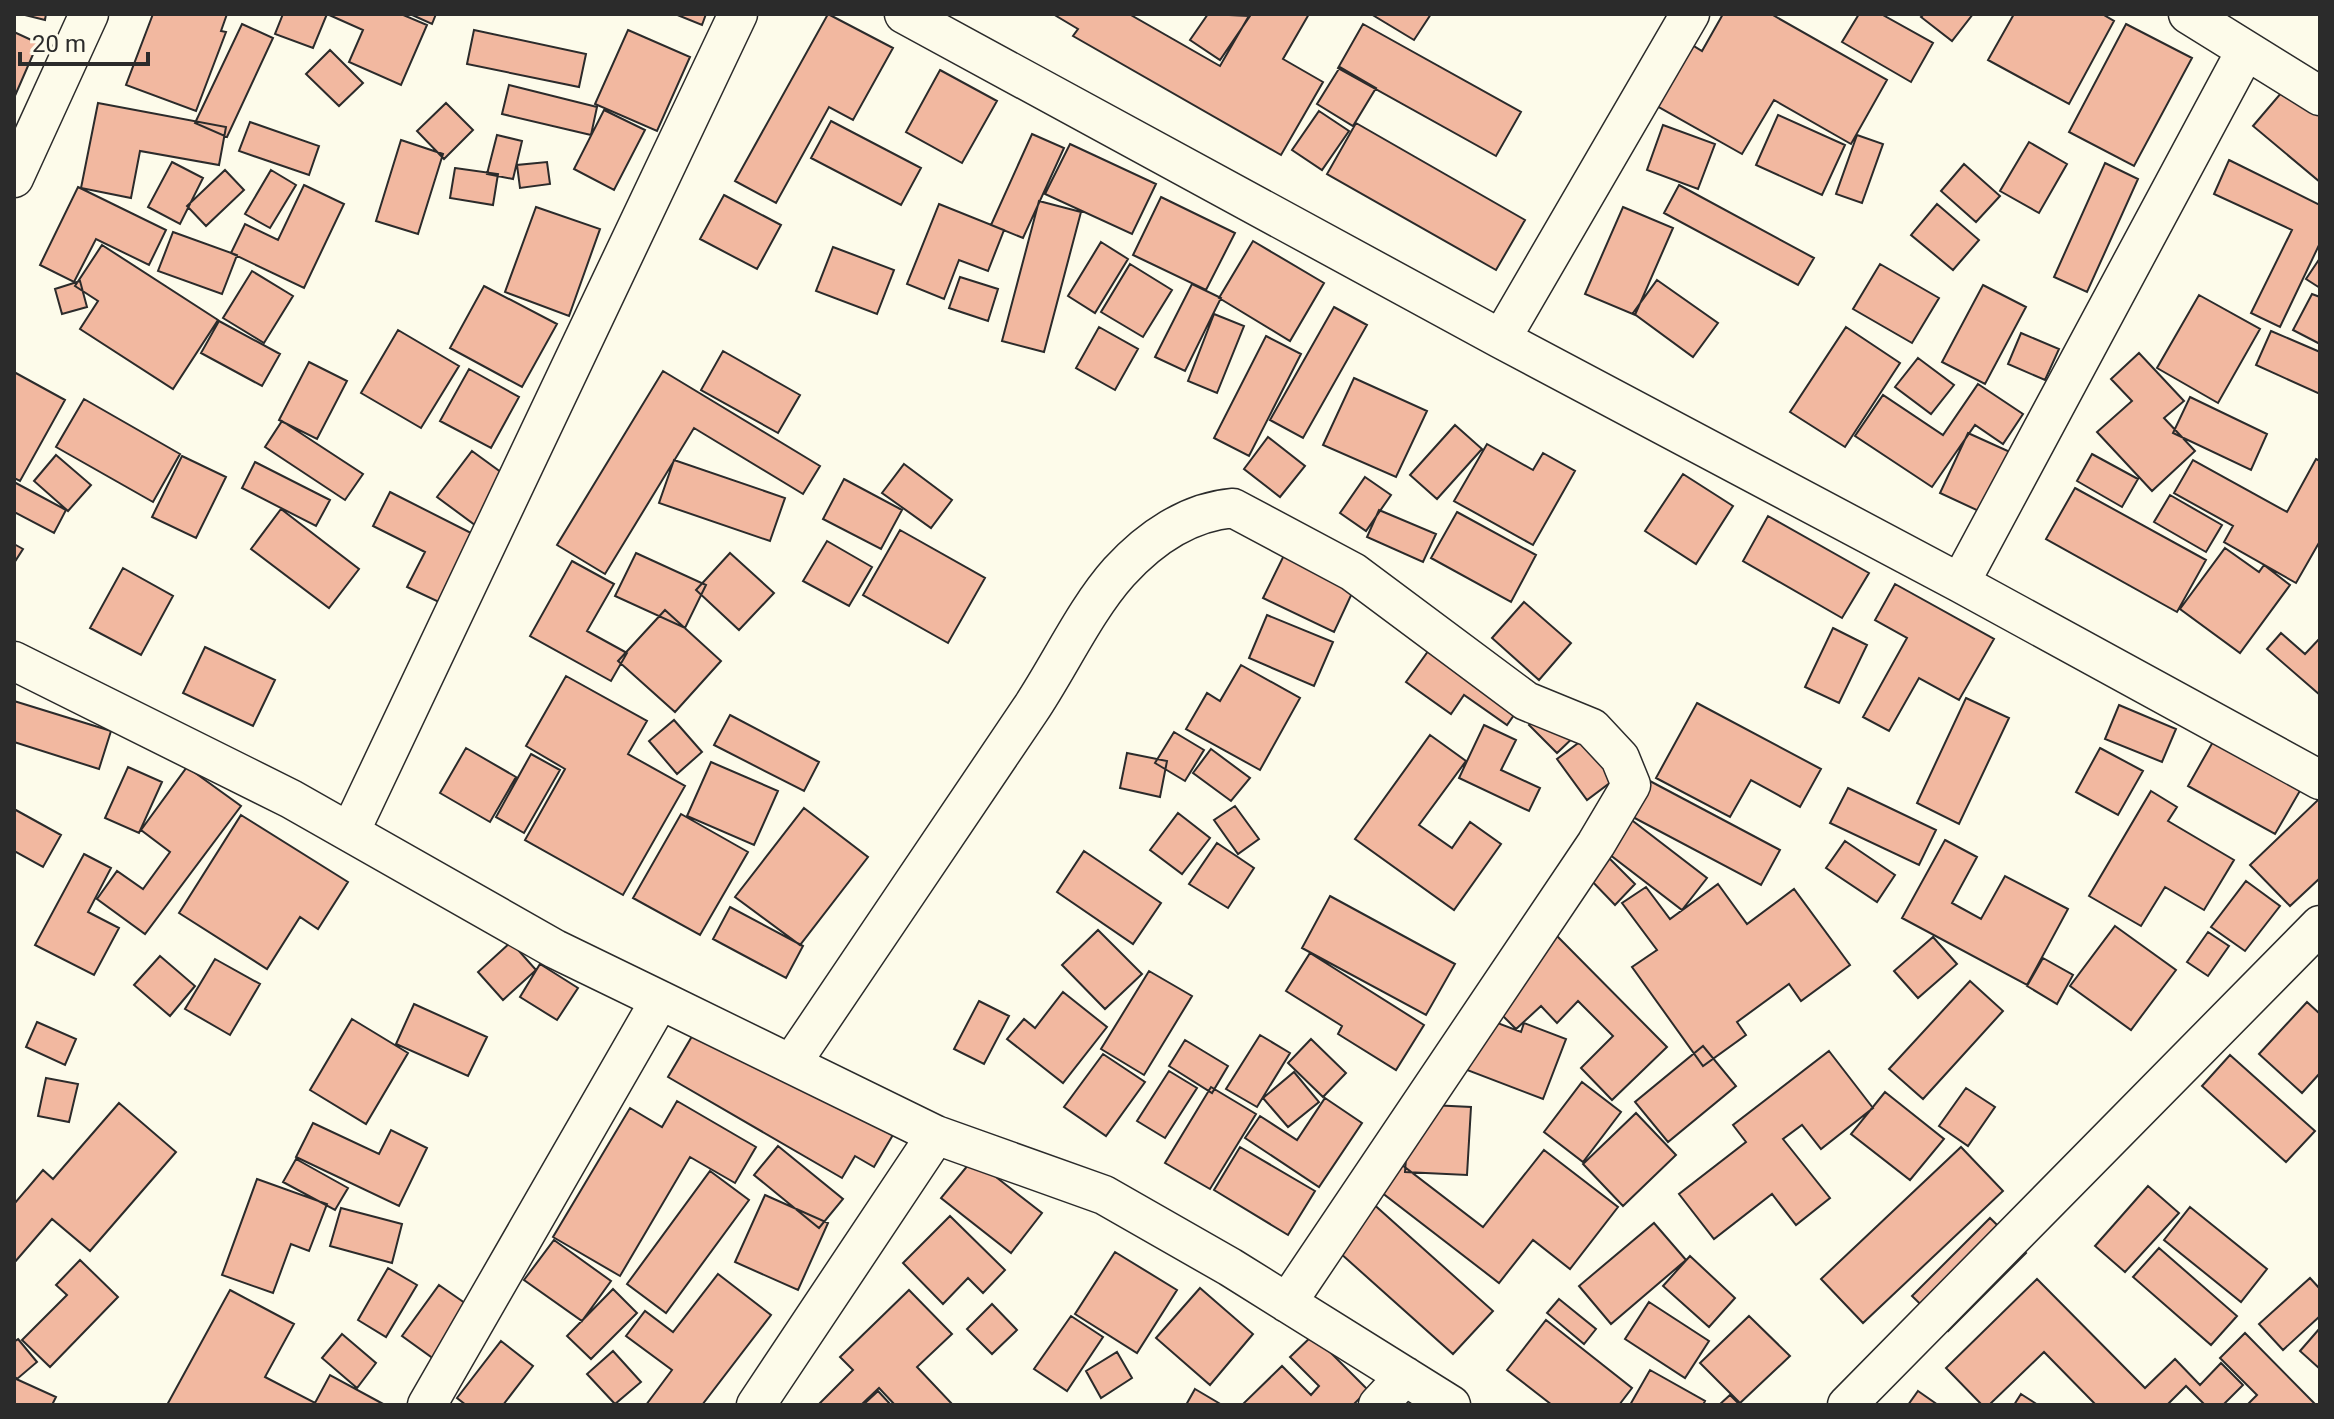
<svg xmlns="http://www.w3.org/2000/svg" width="2334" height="1419" font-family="Roboto,sans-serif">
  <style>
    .building { fill: #f2b8a0; stroke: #2b2b2b; stroke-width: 2 }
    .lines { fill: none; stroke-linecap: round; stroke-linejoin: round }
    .street-casing { stroke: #2b2b2b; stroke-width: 41 }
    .street { stroke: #fdfbea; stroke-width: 38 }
  </style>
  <rect width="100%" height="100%" fill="#fdfbea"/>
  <path class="building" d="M21 14H46L45 20Z
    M153 14H227L221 31 226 32 196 111 126 85Z
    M283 14H327L313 48 275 34Z
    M327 14H401L427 25 401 85 349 62 363 30Z
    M410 14H436L432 24Z
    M675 14H706L702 25Z
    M828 14 893 48 853 120 829 107 776 203 735 181Z
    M1053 14H1129L1220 66 1250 14H1309L1283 59 1323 82 1281 155 1073 36 1078 29Z
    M1208 14 1250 16 1220 60 1190 40Z
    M1371 14H1431L1414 40Z
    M1723 14H1771L1887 80 1851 144 1774 100 1742 154 1657 106 1692 45 1702 51Z
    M1859 14H1881L1933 43 1911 82 1842 42Z
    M1924 14H1973L1952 41 1921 17Z
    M2014 14H2102L2114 21 2069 104 1988 60Z
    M242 24 273 38 227 137 195 123Z
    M1363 24 1521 112 1496 156 1338 68Z
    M2126 24 2192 58 2134 166 2069 132Z
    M474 30 586 54 579 87 467 64Z
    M628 30 690 57 657 131 595 104Z
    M14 32 38 43 14 98Z
    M330 50 363 83 339 106 306 74Z
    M1340 67 1376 88 1353 126 1317 104Z
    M940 70 997 101 962 163 906 132Z
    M509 85 597 107 591 135 502 114Z
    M2288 85 2320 112V182L2253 126Z
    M98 103 226 127 219 165 140 151 131 198 81 188Z
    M446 103 473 130 444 159 417 131Z
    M604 110 645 130 614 190 574 169Z
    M1319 111 1349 131 1322 170 1292 150Z
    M1778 115 1845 145 1822 195 1756 165Z
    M831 121 921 168 901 205 811 158Z
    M250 122 319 146 309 175 239 151Z
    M1356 123 1525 220 1496 270 1327 174Z
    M1663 125 1715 144 1698 189 1647 170Z
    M1032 134 1064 148 1023 238 991 225Z
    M497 135 522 141 513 179 487 174Z
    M1857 135 1883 144 1862 203 1836 194Z
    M401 140 443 154 418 234 376 221Z
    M2029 142 2067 164 2039 213 2000 191Z
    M1070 144 1156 184 1132 234 1045 194Z
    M2229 160 2320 205V243L2280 327 2251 313 2292 230 2214 194Z
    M172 162 203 178 180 224 148 207Z
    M547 162 550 184 520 188 517 165Z
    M2105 163 2138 179 2087 292 2054 277Z
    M1964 164 2000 196 1976 222 1941 191Z
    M455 168 498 174 493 205 450 198Z
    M225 170 244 190 206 226 187 206Z
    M271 170 296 185 270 228 245 214Z
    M304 185 344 204 304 288 231 253 245 224 278 240Z
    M1679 185 1814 258 1798 285 1664 213Z
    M78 187 166 230 149 265 96 239 74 282 40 265Z
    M724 195 781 225 757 269 700 239Z
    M1161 197 1235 233 1206 290 1133 255Z
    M1039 201 1081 212 1044 352 1002 341Z
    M939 204 1004 230 988 271 959 260 944 299 907 284Z
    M1937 204 1979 240 1953 270 1911 235Z
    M536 207 600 229 569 316 505 292Z
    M1623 207 1673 228 1635 315 1585 294Z
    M173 232 237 255 222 294 158 271Z
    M1253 241 1324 283 1290 341 1219 298Z
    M1101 242 1128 259 1095 313 1068 296Z
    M102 245 218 320 173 389 80 329 98 301 75 286Z
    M833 247 894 270 877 314 816 291Z
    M2320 258V288L2306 279Z
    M1130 264 1172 290 1143 337 1101 312Z
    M1880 264 1939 298 1912 343 1853 309Z
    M252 271 293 296 264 343 223 318Z
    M960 277 998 289 988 321 949 308Z
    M1657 280 1718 323 1693 357 1633 313Z
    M80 281 87 307 62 314 55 289Z
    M1192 284 1221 298 1185 371 1155 357Z
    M1983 285 2026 307 1985 384 1942 362Z
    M484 286 557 324 522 387 450 348Z
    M2312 294 2320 297V344L2293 330Z
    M2199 295 2260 329 2218 403 2157 368Z
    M1334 307 1367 325 1303 438 1270 420Z
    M1214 314 1244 326 1217 393 1188 381Z
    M219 321 280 354 262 386 201 353Z
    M1099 327 1138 349 1115 390 1076 368Z
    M1846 327 1900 363 1845 447 1790 412Z
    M398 330 459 366 421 428 361 393Z
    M2271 331 2320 352V394L2256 365Z
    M2021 333 2059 349 2045 380 2008 364Z
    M1266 336 1301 354 1249 456 1214 438Z
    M723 351 800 395 778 433 701 390Z
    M2139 353 2184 401 2164 418 2195 451 2152 491 2097 432 2132 401 2111 379Z
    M1918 358 1954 385 1931 414 1895 387Z
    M309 362 347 381 317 439 279 420Z
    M469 369 519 397 491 448 440 421Z
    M663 371 820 466 803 494 694 428 605 574 557 545Z
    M14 372 65 400 20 481 14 478Z
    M1354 378 1427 411 1396 477 1323 445Z
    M1978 384 2023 414 2003 444 1975 425 1932 487 1855 436 1883 395 1943 435Z
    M2190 397 2267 434 2251 470 2173 433Z
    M84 399 180 454 153 502 56 447Z
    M282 421 363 474 345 500 265 447Z
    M1455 425 1482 449 1437 499 1410 475Z
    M1968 433 2010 452 1981 512 1940 493Z
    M1268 437 1305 466 1280 497 1244 469Z
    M1487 444 1533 470 1543 453 1575 471 1533 545 1454 501Z
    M472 451 513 481 479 528 437 497Z
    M2092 454 2138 479 2122 507 2077 481Z
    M56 455 91 485 68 511 34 481Z
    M182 456 226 477 196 538 152 517Z
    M2316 459 2320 461V541L2296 583 2224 542 2233 526 2174 493 2193 460 2287 512Z
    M674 460 785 498 770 541 659 503Z
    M255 462 330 500 316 526 242 488Z
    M904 464 952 500 931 528 882 493Z
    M1683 474 1733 506 1696 564 1645 531Z
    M1365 477 1391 495 1366 531 1340 513Z
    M844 479 902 510 881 549 823 519Z
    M14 482 66 510 54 533 14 512Z
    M2075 488 2206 560 2177 612 2046 539Z
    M390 492 475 535 441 603 407 587 425 552 373 526Z
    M2170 495 2222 525 2206 552 2154 522Z
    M281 509 359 569 329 608 251 549Z
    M1379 510 1436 534 1423 562 1367 537Z
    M1457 512 1536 555 1511 602 1431 558Z
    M1768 516 1869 573 1842 618 1743 561Z
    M900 530 985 578 948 643 863 595Z
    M827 541 872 567 849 606 803 581Z
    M1290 543 1360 576 1334 632 1263 598Z
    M14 544 23 549 14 563Z
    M2225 548 2259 572 2264 565 2290 585 2240 653 2180 609Z
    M636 553 706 585 685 628 615 596Z
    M730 553 774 593 739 630 696 590Z
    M572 561 614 584 587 631 627 653 611 681 530 636Z
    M123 568 173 596 141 655 90 628Z
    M1895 584 1994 639 1959 700 1919 678 1889 731 1863 717 1907 638 1875 620Z
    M1524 602 1571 643 1539 680 1492 638Z
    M665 610 721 661 675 712 618 661Z
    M1267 615 1333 642 1314 686 1249 658Z
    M1833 628 1867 645 1839 703 1805 687Z
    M1444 629 1531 691 1507 725 1464 695 1451 714 1406 682Z
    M2281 633 2305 654 2320 638V695L2267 649Z
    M205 647 275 680 253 726 183 693Z
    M1241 665 1300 698 1260 770 1186 729 1207 693 1220 701Z
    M566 676 647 721 628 754 685 786 623 895 525 840 565 769 526 746Z
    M1966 698 2009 718 1959 824 1917 803Z
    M14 701 111 731 99 769 14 742Z
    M1552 702 1580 731 1557 753 1529 725Z
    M1697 703 1821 769 1800 807 1751 780 1730 817 1656 778Z
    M2119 705 2176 729 2162 762 2105 739Z
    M730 715 819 762 804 791 714 745Z
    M674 720 702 752 677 774 649 741Z
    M1484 725 1516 740 1501 770 1540 788 1529 811 1459 778Z
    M1174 732 1204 750 1185 781 1155 763Z
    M1593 732 1623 773 1587 800 1557 759Z
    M1430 735 1466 761 1419 825 1452 848 1470 822 1501 844 1454 910 1355 839Z
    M2214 740 2301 789 2275 834 2188 786Z
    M466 748 516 777 490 822 440 793Z
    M2100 748 2143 771 2118 815 2076 792Z
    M1211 749 1250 778 1231 801 1193 773Z
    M1127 753 1167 761 1160 797 1120 788Z
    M531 754 560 770 524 833 496 817Z
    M711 762 778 791 754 845 687 816Z
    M128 767 162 782 139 833 105 818Z
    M187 767 241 806 145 934 97 899 117 871 143 889 170 852 141 830Z
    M1648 780 1780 850 1761 885 1629 815Z
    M1848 788 1936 830 1919 865 1830 823Z
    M2151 791 2177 807 2168 821 2234 860 2204 910 2165 887 2141 926 2089 896Z
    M2320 798V878L2290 906 2250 865Z
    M1235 806 1259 839 1238 854 1214 820Z
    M804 808 868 857 800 945 735 897Z
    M14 809 61 835 43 867 14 851Z
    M1178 813 1210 838 1182 874 1150 850Z
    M681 814 748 852 700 935 633 898Z
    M241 815 348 882 318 929 300 917 267 969 179 913Z
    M1629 818 1707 878 1682 910 1605 851Z
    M1945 840 1977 857 1952 903 1981 919 2005 876 2068 909 2027 985 1902 918Z
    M1845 841 1895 875 1877 902 1826 868Z
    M1217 843 1254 868 1228 908 1189 884Z
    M1084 851 1161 903 1133 944 1057 892Z
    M84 854 111 868 88 912 119 928 94 975 35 945Z
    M1607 856 1635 884 1615 905 1587 876Z
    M2246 881 2280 906 2245 951 2211 927Z
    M1718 884 1747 924 1794 889 1850 965 1801 1001 1789 984 1737 1022 1746 1035 1703 1066 1632 967 1657 950 1622 903 1646 887 1670 919Z
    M1330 896 1455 964 1426 1015 1302 948Z
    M730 907 803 946 786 978 713 939Z
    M2115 926 2176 970 2131 1030 2070 986Z
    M1098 930 1142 974 1105 1009 1062 965Z
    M2208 932 2229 946 2208 976 2187 962Z
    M1557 936 1667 1047 1612 1100 1581 1068 1613 1036 1578 1001 1557 1023 1541 1006 1516 1029 1489 1002Z
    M1933 937 1957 964 1918 998 1894 971Z
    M511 942 536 970 503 1000 478 972Z
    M1310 953 1424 1025 1396 1070 1338 1034 1342 1026 1286 991Z
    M160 956 195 986 170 1016 134 985Z
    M2043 958 2073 975 2057 1004 2027 986Z
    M215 959 260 984 230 1035 185 1009Z
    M540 964 578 988 557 1020 520 997Z
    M1149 971 1192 996 1144 1075 1101 1049Z
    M1970 981 2003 1011 1923 1099 1889 1069Z
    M1063 992 1107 1027 1063 1083 1007 1039 1024 1019 1035 1028Z
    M979 1001 1009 1016 984 1064 954 1049Z
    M2307 1002 2320 1014V1073L2302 1093 2259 1054Z
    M414 1004 487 1037 468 1076 396 1044Z
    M1474 1014 1521 1032 1524 1023 1566 1039 1543 1099 1454 1065Z
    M704 1016 897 1128 874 1167 855 1156 842 1178 668 1077Z
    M352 1019 408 1053 366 1124 310 1090Z
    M37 1022 76 1039 65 1065 26 1047Z
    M1260 1035 1290 1053 1257 1107 1226 1089Z
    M1311 1039 1346 1073 1323 1097 1288 1063Z
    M1185 1040 1228 1066 1212 1093 1169 1066Z
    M1703 1046 1736 1086 1668 1142 1635 1102Z
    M1829 1051 1873 1108 1821 1149 1802 1125 1783 1139 1830 1198 1796 1225 1772 1194 1714 1239 1679 1194 1746 1142 1733 1125Z
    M1103 1054 1145 1082 1106 1136 1064 1107Z
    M2230 1055 2315 1131 2286 1162 2202 1086Z
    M1169 1071 1197 1088 1165 1138 1137 1121Z
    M1294 1072 1319 1102 1288 1127 1263 1098Z
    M46 1078 78 1084 69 1122 38 1116Z
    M1582 1082 1621 1112 1583 1162 1544 1132Z
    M1211 1087 1256 1114 1210 1189 1165 1163Z
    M1966 1088 1995 1107 1968 1146 1939 1126Z
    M1885 1092 1944 1139 1910 1180 1851 1134Z
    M1325 1098 1362 1123 1319 1187 1245 1138 1260 1116 1297 1140Z
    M677 1101 756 1147 735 1183 690 1157 620 1276 553 1237 630 1108 662 1127Z
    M119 1103 176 1152 90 1251 52 1219 14 1263V1204L43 1170 53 1179Z
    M1410 1104 1471 1107 1467 1175 1405 1172Z
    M1636 1113 1676 1155 1623 1206 1583 1164Z
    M313 1123 379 1154 391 1130 427 1148 399 1206 296 1157Z
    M778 1146 843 1199 819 1228 754 1175Z
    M1240 1147 1315 1191 1288 1235 1214 1190Z
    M1961 1147 2003 1191 1863 1323 1821 1279Z
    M1544 1150 1618 1207 1570 1269 1533 1240 1499 1283 1381 1192 1402 1165 1483 1227Z
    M296 1159 348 1188 335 1210 283 1182Z
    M973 1159 1042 1213 1011 1253 941 1198Z
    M710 1171 749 1200 666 1313 627 1284Z
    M257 1179 327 1204 309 1251 291 1244 273 1293 222 1275Z
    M2148 1186 2179 1213 2125 1272 2095 1246Z
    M765 1195 828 1223 798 1290 735 1262Z
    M1370 1201 1493 1311 1453 1354 1330 1244Z
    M2190 1207 2267 1269 2241 1302 2164 1240Z
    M341 1208 402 1224 392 1263 330 1246Z
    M950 1216 1005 1270 983 1293 968 1278 943 1304 903 1263Z
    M1990 1218 2026 1253 1948 1331 1912 1296Z
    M1654 1223 1686 1260 1611 1324 1579 1286Z
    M554 1240 611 1281 582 1321 524 1280Z
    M2159 1248 2237 1316 2211 1345 2133 1277Z
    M1115 1252 1177 1290 1137 1353 1075 1314Z
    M1690 1256 1735 1298 1709 1327 1663 1286Z
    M80 1260 118 1297 50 1367 22 1340 67 1295 56 1285Z
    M388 1268 417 1285 386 1337 358 1320Z
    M718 1274 771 1315 702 1405H646L672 1370 626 1336 645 1311 673 1332Z
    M2310 1278 2320 1289V1316L2283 1350 2259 1324Z
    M2037 1279 2145 1388 2175 1359 2200 1385 2221 1363 2243 1385 2223 1405H2205L2186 1386 2167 1405H2096L2044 1352 1989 1405H1982L1946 1368Z
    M439 1285 472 1308 434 1359 402 1336Z
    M1200 1288 1253 1334 1210 1385 1156 1338Z
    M613 1289 637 1313 591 1359 567 1336Z
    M230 1290 294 1324 265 1377 315 1403 330 1375 385 1405H167Z
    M909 1290 952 1334 917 1367 953 1405H895L879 1388 861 1405H818L853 1370 840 1357Z
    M1559 1299 1596 1329 1584 1344 1547 1313Z
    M1649 1302 1709 1341 1685 1378 1625 1339Z
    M992 1304 1017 1330 992 1354 967 1329Z
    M1071 1316 1103 1337 1067 1391 1034 1369Z
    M1749 1316 1790 1356 1740 1403 1700 1363Z
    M1546 1320 1632 1388 1619 1405H1552L1507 1370Z
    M2320 1328V1369L2300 1351Z
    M2245 1333 2316 1405H2247L2257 1395 2220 1358Z
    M342 1334 376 1363 357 1388 322 1358Z
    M1313 1335 1368 1390 1353 1405H1247L1244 1403 1282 1366 1311 1395 1319 1386 1290 1357Z
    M18 1339 37 1362 17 1379 14 1376V1342Z
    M501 1341 533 1366 503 1405H466L457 1398Z
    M613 1351 641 1382 615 1404 587 1374Z
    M1117 1352 1132 1378 1101 1398 1086 1371Z
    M1650 1370 1705 1401 1703 1405H1630Z
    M14 1378 56 1397 52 1405H14Z
    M1195 1389 1222 1405H1186Z
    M878 1391 891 1405H863Z
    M1918 1391 1938 1405H1908Z
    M2021 1394 2038 1405H2014Z
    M1730 1395 1740 1405H1719Z"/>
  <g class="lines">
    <g class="street-casing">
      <path id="street" d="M904 14 1501 339 1960 583 2320 780
        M2188 14 2320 96
        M14 178 89 14
        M1501 339 1690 14
        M1960 583 2246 50
        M14 661 291 799 555 949 660 1000 936 1135 1104 1195 1230 1267 1451 1405
        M350 832 738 14
        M791 1064C871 946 950 828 1030 710 1059 667 1085 610 1119 572 1149 539 1188 512 1233 508L1353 572 1526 701 1592 728 1620 758 1631 785 1596 844 1287 1303
        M427 1405 660 1000
        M756 1405 936 1135
        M1378 1405 1405 1376
        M1847 1405 2320 925"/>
    </g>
    <use href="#street" class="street"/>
  </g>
  <rect width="2334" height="1419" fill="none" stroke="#2b2b2b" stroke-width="32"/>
  <path d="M20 52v12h128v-12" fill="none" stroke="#2b2b2b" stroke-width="4"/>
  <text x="32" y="52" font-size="24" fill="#2b2b2b" stroke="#fdfbea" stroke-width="6" paint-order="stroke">20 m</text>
</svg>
